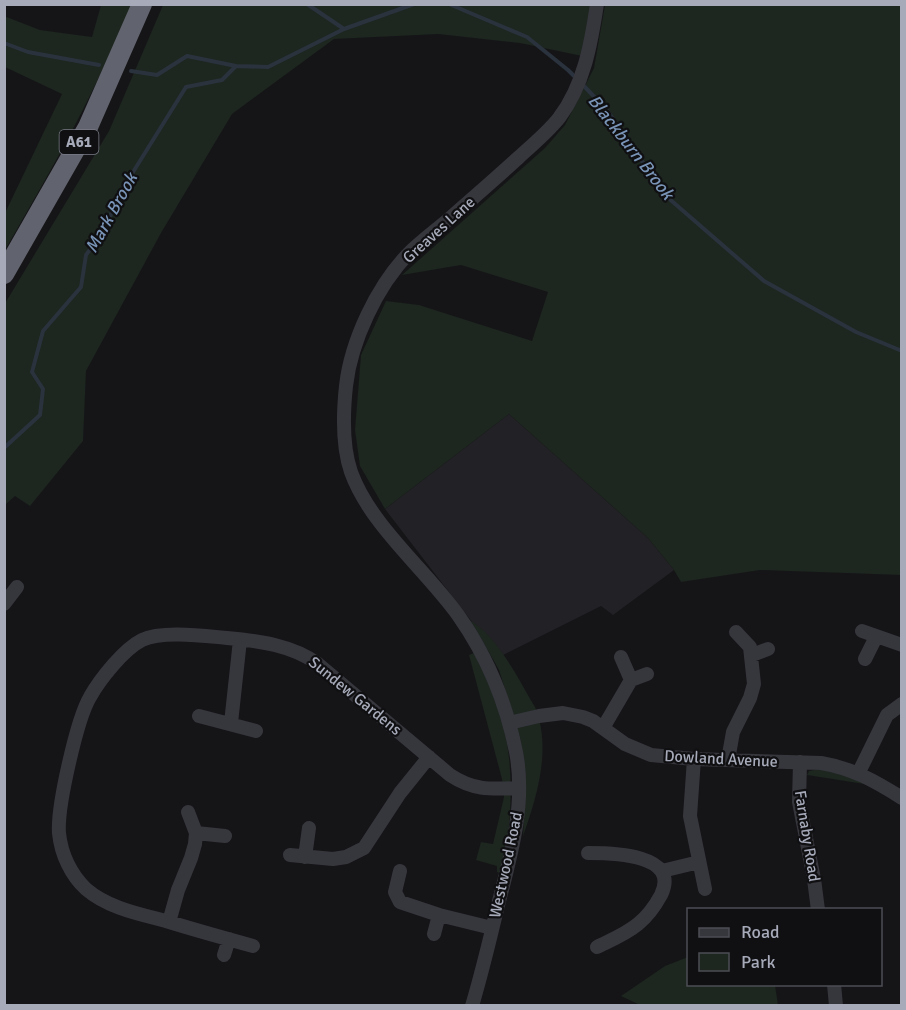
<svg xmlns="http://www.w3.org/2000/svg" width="906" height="1010" font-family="Signika,sans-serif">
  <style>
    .built { fill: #222125 }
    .green { fill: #1d261f }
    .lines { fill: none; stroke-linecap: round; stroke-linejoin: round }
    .stream { stroke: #2a323d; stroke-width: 4 }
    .minor { stroke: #36363d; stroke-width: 14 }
    .highway { stroke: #61636e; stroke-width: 20 }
    .labels { text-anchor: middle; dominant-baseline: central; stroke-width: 4.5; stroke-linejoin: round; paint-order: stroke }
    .shield { fill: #101012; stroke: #797c87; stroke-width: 1.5 }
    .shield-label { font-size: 15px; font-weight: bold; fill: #a6aab9 }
    .street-label { font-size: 16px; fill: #a6aab9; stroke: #101012 }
    .water-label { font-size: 18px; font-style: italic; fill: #7994b7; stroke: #101012 }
  </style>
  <rect width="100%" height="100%" fill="#151518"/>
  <path class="built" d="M509 414 648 538 674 570 613 615 601 606 499 657 385 509Z"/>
  <path class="green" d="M101 5H131C97 90 51 171 5 250V213L62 94 5 67 4 16 40 30 92 37Z
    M163 5H591L582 56 520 43 438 34 334 39 232 114 161 233 86 371 83 441 30 506 15 496 5 505 4 305 109 131Z
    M605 5H901V575L760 570 681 582 674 570 648 538 509 414 385 509 360 466 355 430 361 355 386 301 419 305 532 341 548 292 461 265 402 275 545 148 565 125 594 68Z
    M466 618C497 634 517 677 535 707 552 748 537 797 523 836L526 777 520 738 499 670 482 640Z
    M474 653C480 665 488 677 493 690 516 752 514 810 502 874L497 872V866L476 860 481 842 493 844 504 797 502 779 469 655Z
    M819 769 839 772 871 785 807 775 809 771Z
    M688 957V984L775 985 778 1005H640L621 996 665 966Z"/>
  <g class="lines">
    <path class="stream" d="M307 4 344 29
      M449 4 527 37 568 70 577 79
      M4 43 28 52 99 65
      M131 71 157 75 187 56 236 66 268 67 344 29 414 4
      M582 84 606 109 666 196 764 281 856 332 902 351
      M4 448 40 415 43 389 32 372 43 331 81 287 86 255 107 227 115 201 186 87 222 80 236 66"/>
    <path class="minor" d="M4 604 17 587
      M862 631 902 645
      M752 655 768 649
      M621 657 631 680
      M865 659 876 637
      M199 716 256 731
      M231 723 240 640
      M509 723 539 716 563 713 583 717 593 721 625 744 651 755 694 759 821 763C852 768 875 781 902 798
      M603 728 631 680 647 674
      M694 759 690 816 705 889
      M728 760 733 732 750 698 754 684 750 647 736 632
      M800 762 799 802 814 879 818 910
      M859 772 887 715 902 704
      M196 833 225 836
      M588 853C612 853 681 854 661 895 655 906 648 916 638 924 626 934 611 940 597 947
      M290 855 333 859 346 857 364 848 400 793 429 757
      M305 857 309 828
      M400 871 395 892 400 902 439 915 492 928
      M662 871 699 862
      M169 922 178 890 191 858 195 844 196 833 188 812
      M434 934 439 915
      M253 946C224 938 195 930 166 921 139 914 108 908 86 889 71 875 61 854 59 833 57 807 77 719 90 697 100 679 124 649 142 640 162 630 205 636 227 638 259 641 292 645 318 664L450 775C474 791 492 789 519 788
      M224 955 229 939
      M834 984 836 1006
      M472 1006C482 972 490 939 498 905 511 855 526 803 516 752 506 702 487 656 458 615 425 569 370 525 351 472 342 446 343 414 346 386 351 341 377 286 409 253 421 241 436 230 449 219 472 199 495 179 518 158 532 145 547 133 559 118 584 85 591 44 597 4"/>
    <path class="highway" d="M4 274 88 127 142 4"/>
  </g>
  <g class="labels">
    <rect class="shield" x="59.5" y="130" width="39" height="24" rx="4.5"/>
    <g class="shield-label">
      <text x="79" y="142">A61</text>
    </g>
    <g class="street-label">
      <text transform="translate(439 230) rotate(-42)">Greaves Lane</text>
      <text transform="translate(355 696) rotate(39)">Sundew Gardens</text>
      <text transform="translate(721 759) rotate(3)">Dowland Avenue</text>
      <text transform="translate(807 836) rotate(81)">Farnaby Road</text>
      <text transform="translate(506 865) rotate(-78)">Westwood Road</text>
    </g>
    <g class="water-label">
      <text transform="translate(631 147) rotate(52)">Blackburn Brook</text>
      <text transform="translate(111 213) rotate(-61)">Mark Brook</text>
    </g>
  </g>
  <rect width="906" height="1010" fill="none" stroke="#a6aab9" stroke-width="12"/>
  <rect x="687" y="908" width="195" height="78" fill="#101012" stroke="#4c4e55" stroke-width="1.5"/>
  <rect x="699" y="928" width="30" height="9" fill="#36363d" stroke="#4c4e55" stroke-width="1.5"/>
  <text x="741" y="938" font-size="18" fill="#a6aab9">Road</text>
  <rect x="699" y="953" width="30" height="18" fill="#1d261f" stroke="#4c4e55" stroke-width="1.5"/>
  <text x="741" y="968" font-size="18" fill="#a6aab9">Park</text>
</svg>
